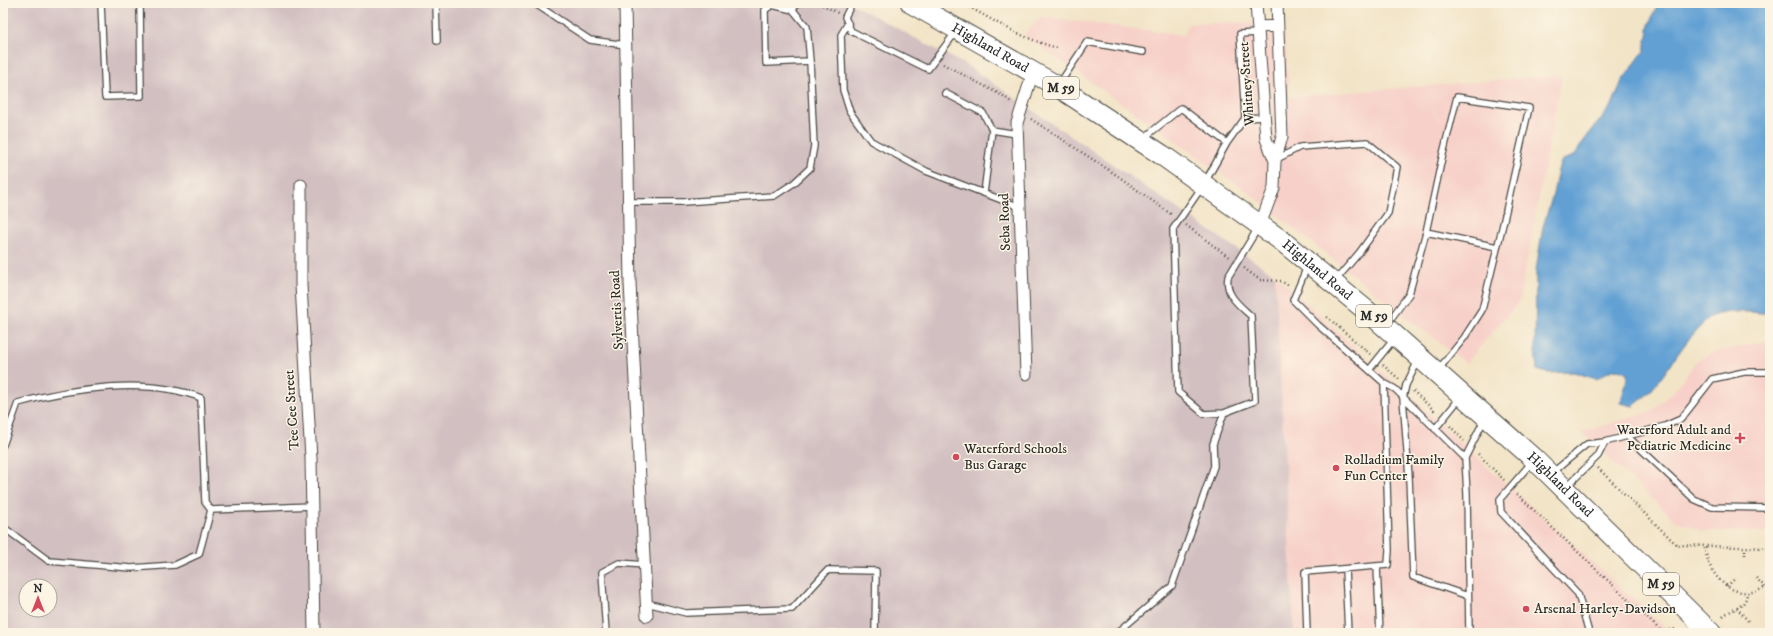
<svg xmlns="http://www.w3.org/2000/svg" width="1773" height="636" font-family="'IM FELL DW Pica',serif">
  <style>
    .built { fill: #f7d1c9 }
    .industrial { fill: #d2bfc1; fill-rule: evenodd }
    .water { fill: #62a0d4; stroke: #466680 }
    .lines { fill: none; stroke-linecap: round; stroke-linejoin: round }
    .lane-casing { stroke: #494742; stroke-width: 8 }
    .street-casing { stroke: #494742; stroke-width: 13 }
    .highway-casing { stroke: #494742; stroke-width: 22 }
    .path { stroke: #494742; stroke-width: 2.5; stroke-dasharray: 1 3; stroke-linecap: butt }
    .lane { stroke: #fff; stroke-width: 5.5 }
    .street { stroke: #fff; stroke-width: 11 }
    .highway { stroke: #fff; stroke-width: 20 }
    .poi-dot { fill: #d1495b; stroke: #fcf5e5; stroke-width: 1.5 }
    .labels { text-anchor: middle; dominant-baseline: central; stroke-width: 3; stroke-linejoin: round; paint-order: stroke }
    .shield { fill: #fcf5e5; stroke: #6a6863; stroke-width: 1 }
    .shield-label { font-size: 13px; font-weight: bold; fill: #2b2b2b }
    .street-label { font-size: 14px; fill: #2b2b2b; stroke: #fcf5e5 }
    .poi-label { font-size: 14px; fill: #2b2b2b; stroke: #fcf5e5; text-anchor: start }
  </style>
  <rect width="100%" height="100%" fill="#fcf5e5"/>
  <filter id="ink" filterUnits="userSpaceOnUse"><feTurbulence type="fractalNoise" baseFrequency=".025" numOctaves="2"/><feDisplacementMap in="SourceGraphic" scale="8" xChannelSelector="R" yChannelSelector="G"/><feConvolveMatrix kernelMatrix="1 2 1 2 8 2 1 2 1" color-interpolation-filters="sRGB"/></filter>
  <filter id="wash" filterUnits="userSpaceOnUse"><feTurbulence type="fractalNoise" baseFrequency=".012" numOctaves="4" result="noise"/><feDisplacementMap in="SourceGraphic" scale="16" xChannelSelector="R" yChannelSelector="G"/><feGaussianBlur stdDeviation="0.9" result="paint"/><feColorMatrix in="noise" values="0 0 0 0 0 0 0 0 0 0 0 0 0 0 0 0 0 1.4 0 .05"/><feComposite in="paint" operator="in"/></filter>
  <g filter="url(#wash)">
    <rect width="100%" height="100%" fill="#f2e4c7"/>
    <path class="built" d="M1042 17 1184 35 1188 24 1283 21 1290 97 1562 75 1519 302 1466 363 1411 321 1247 191 1024 35Z
      M1275 275 1653 617 1671 633H1294Z
      M1770 341V532L1702 531 1676 521 1581 432 1651 412 1674 391 1697 360 1717 351Z"/>
    <path class="industrial" d="M3 3H850L969 67 1275 275 1294 633H3ZM26 586H50V610H26Z"/>
    <path class="water" d="M1658 3H1770V314C1756 312 1721 309 1709 318 1705 320 1702 326 1698 329 1674 353 1661 388 1633 406L1621 403C1622 392 1628 384 1627 373 1614 364 1608 373 1596 379L1574 372 1547 373 1537 370 1535 350 1536 270 1543 227 1553 194 1558 170 1562 160 1574 156 1585 139 1612 105 1622 81 1644 51 1649 25Z"/>
  </g>
  <g filter="url(#ink)">
    <g class="lines">
      <g class="lane-casing">
        <path id="lane" d="M101 3 105 97 141 96 140 3
          M436 3 437 41
          M534 3 590 40 626 45
          M852 3 845 17 851 31 928 69 955 33
          M793 10 772 5 765 10 766 63 810 61
          M848 23 841 35 843 90 850 112 871 141 926 171 1020 207
          M1060 83 1087 42 1143 52
          M945 93 983 113 992 130 984 193
          M1245 118 1240 34 1258 33
          M992 130 1017 134
          M1144 138 1181 108 1227 143 1245 118 1264 117
          M1275 160 1300 147 1367 142 1397 167 1388 213 1359 253 1335 281
          M628 202H683L774 196 794 183 810 168 814 146 810 61 807 27 793 10 797 3
          M1426 232 1497 247
          M1307 267 1293 300 1318 325 1384 383 1389 550 1388 565 1305 572 1307 633
          M1387 324 1409 294 1426 232 1442 158 1457 97 1529 108 1503 224 1482 310 1464 338 1438 370
          M1418 361 1406 385 1403 398 1409 477 1413 577 1468 596
          M1369 370 1394 339
          M1384 383 1395 389 1465 458 1484 420
          M1224 413 1255 401 1251 316C1239 305 1225 295 1228 277L1258 228
          M1435 429 1460 398
          M1627 436 1694 499 1712 507 1770 508
          M1605 442 1665 426 1681 419 1712 379 1744 372H1770
          M3 445 18 403C71 388 149 377 201 398L205 502 211 510
          M1465 458 1467 494 1469 633
          M1532 462 1500 499 1501 512 1578 594 1589 633
          M1552 473 1587 444 1605 442 1598 456 1566 487
          M211 510 312 506
          M3 527 49 561 131 568 175 565 199 554 211 510
          M1377 566 1380 633
          M1345 569 1348 633
          M647 603 686 613 792 609 828 570 876 571 875 633
          M606 633 602 572 619 563 645 565
          M1117 633 1172 586 1214 466 1213 444 1224 413 1204 414 1178 392 1173 229 1204 184 1227 143"/>
      </g>
      <g class="street-casing">
        <path id="street" d="M625 3 630 283 647 616
          M1256 3 1266 139 1275 161
          M1258 27 1278 26
          M301 185V285L311 458 314 633
          M1260 225 1274 188 1275 161 1282 137 1277 3
          M1026 374 1017 123 1033 72"/>
      </g>
      <g class="highway-casing">
        <g id="highway">
          <path id="s1" d="M911 3 1057 86 1162 155 1282 241 1373 316 1534 459 1711 633"/>
        </g>
      </g>
      <path class="path" d="M819 3 838 13
        M962 3C995 21 1022 39 1058 48
        M943 64 1005 97 1012 103
        M1031 119 1118 176 1172 215
        M1186 225 1230 258
        M1244 268 1260 280 1281 281 1289 286
        M1327 317 1370 354
        M1383 365 1399 379
        M1413 391 1436 412
        M1450 426 1464 441
        M1478 454 1504 480
        M1598 468 1677 545 1770 548
        M1517 494 1663 633
        M1705 547C1708 579 1739 607 1770 584
        M1745 559V547
        M1756 578 1765 587
        M1727 586 1736 578
        M1737 608 1748 621
        M1723 616C1733 608 1747 608 1747 592
        M1662 631 1676 629"/>
      <use href="#lane" class="lane"/>
      <use href="#street" class="street"/>
      <use href="#highway" class="highway"/>
    </g>
  </g>
  <g class="poi-dot">
    <path d="M1738 432h4v4h4v4h-4v4h-4v-4h-4v-4h4z"/>
    <circle cx="956" cy="457" r="4"/>
    <circle cx="1336" cy="468" r="4"/>
    <circle cx="1526" cy="609" r="4"/>
  </g>
  <g class="labels">
    <g class="shield">
      <rect x="1043" y="77" width="36" height="22" rx="3"/>
      <rect x="1356" y="305" width="36" height="22" rx="3"/>
      <rect x="1643" y="573" width="36" height="22" rx="3"/>
    </g>
    <g class="shield-label">
      <text x="1061" y="88">M 59</text>
      <text x="1374" y="316">M 59</text>
      <text x="1661" y="584">M 59</text>
    </g>
    <g class="street-label">
      <text stroke="none"><textPath href="#s1" startOffset="91">Highland Road</textPath></text>
      <text transform="translate(1247 84) rotate(-94)">Whitney Street</text>
      <text transform="translate(1005 222) rotate(-92)">Seba Road</text>
      <text stroke="none"><textPath href="#s1" startOffset="487">Highland Road</textPath></text>
      <text transform="translate(617 310) rotate(-93)">Sylvertis Road</text>
      <text transform="translate(292 410) rotate(-94)">Tee Cee Street</text>
      <text stroke="none"><textPath href="#s1" startOffset="811">Highland Road</textPath></text>
    </g>
    <g class="poi-label">
      <text x="1731" y="430" text-anchor="end">Waterford Adult and<tspan x="1731" dy="16">Pediatric Medicine</tspan></text>
      <text x="964" y="449">Waterford Schools<tspan x="964" dy="16">Bus Garage</tspan></text>
      <text x="1344" y="460">Rolladium Family<tspan x="1344" dy="16">Fun Center</tspan></text>
      <text x="1534" y="609">Arsenal Harley-Davidson</text>
    </g>
  </g>
  <rect width="1773" height="636" fill="none" stroke="#fcf5e5" stroke-width="16"/>
  <g transform="translate(38 598)"><circle r="19" fill="#fcf5e5" stroke="#a8a49b"/>
  <path d="M0-3L7 15L0 10L-7 15Z" fill="#d1495b"/>
  <text y="-6" font-size="11" font-weight="bold" text-anchor="middle" fill="#2b2b2b">N</text>
  </g>
</svg>
